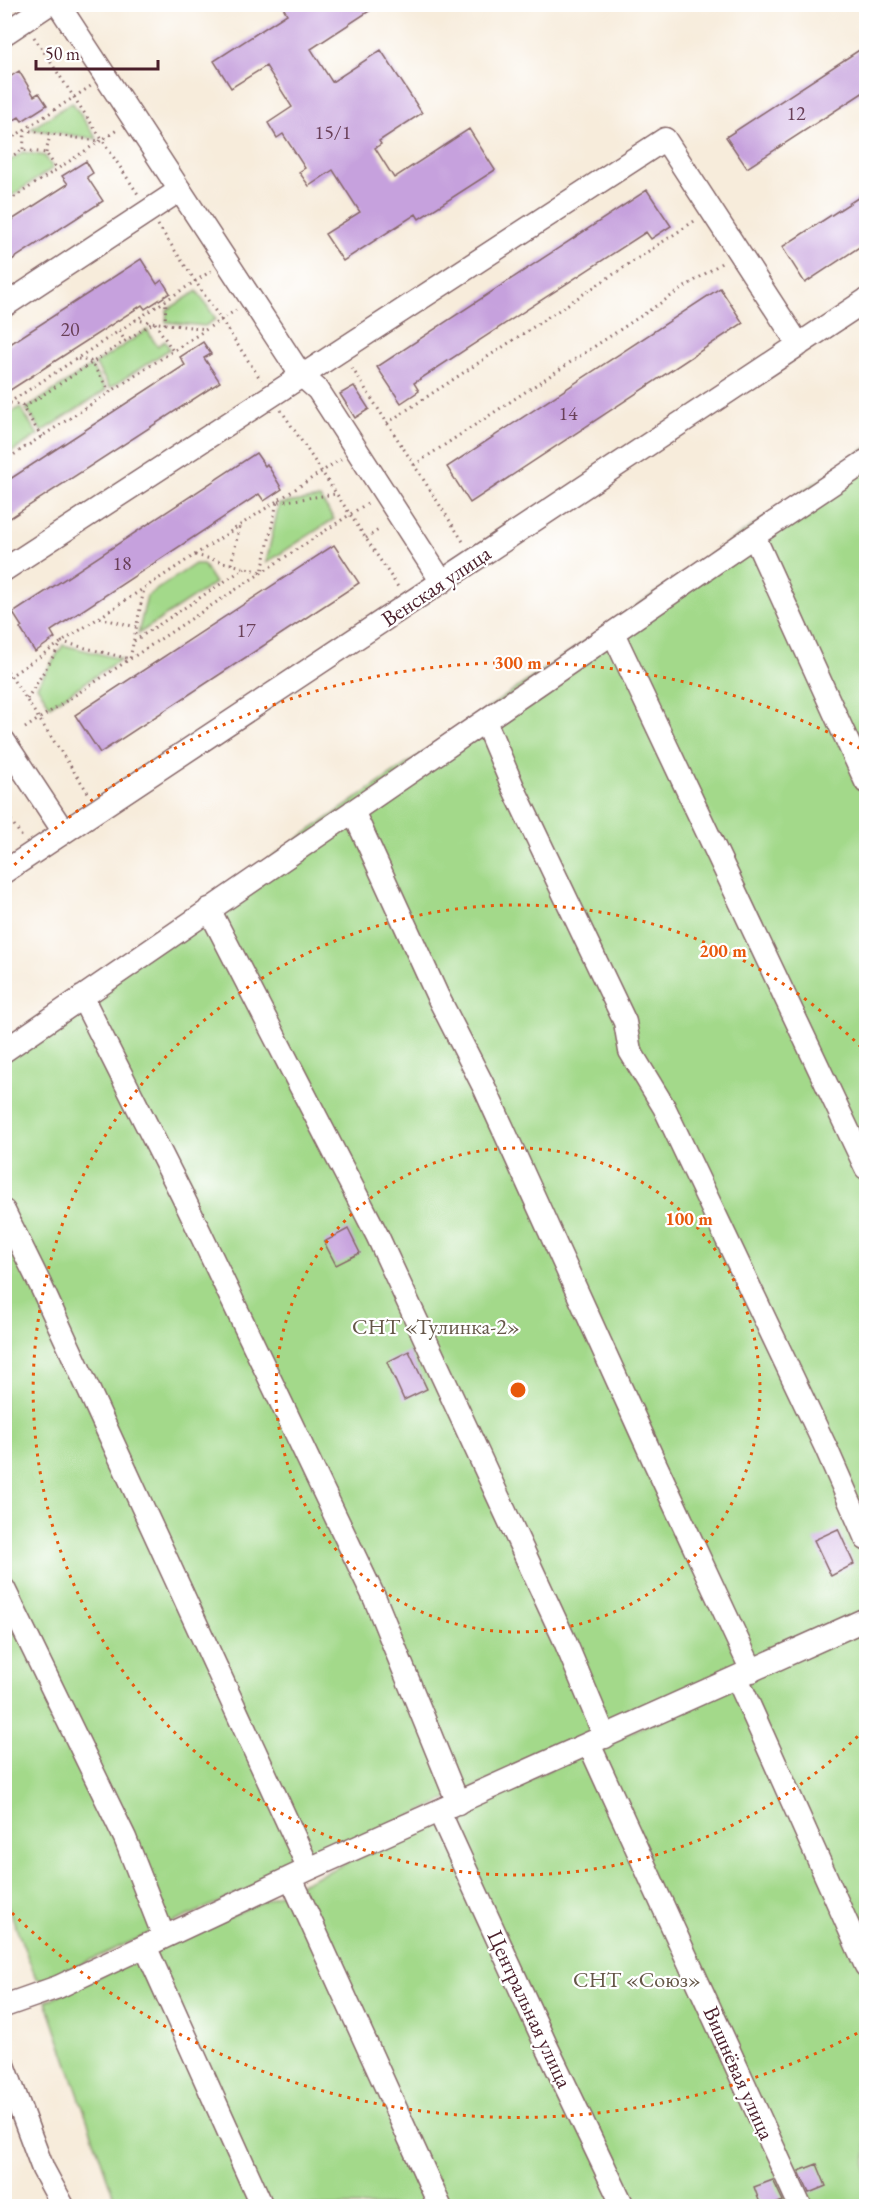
<svg xmlns="http://www.w3.org/2000/svg" width="871" height="2211" font-family="'EB Garamond',serif">
  <style>
    .green { fill: #a3d98a; stroke: #767c5a; stroke-width: 1.5 }
    .building { fill: #c6a1dd }
    .lines { fill: none; stroke-linecap: round; stroke-linejoin: round }
    .minor-casing { stroke: #876769; stroke-width: 25 }
    .path { stroke: #876769; stroke-width: 3; stroke-dasharray: 1.5 4.5; stroke-linecap: butt }
    .minor { stroke: #fff; stroke-width: 22 }
    .ring { fill: none; stroke: #e8590c; stroke-width: 3; stroke-dasharray: 3 6 }
    .labels { text-anchor: middle; dominant-baseline: central; stroke-width: 4.5; stroke-linejoin: round; paint-order: stroke }
    .number-label { font-size: 20px; fill: #694058 }
    .street-label { font-size: 22px; fill: #4a1f2b; stroke: #fff }
    .park-label { font-size: 22px; fill: #655748; stroke: #fff }
    .centre { fill: #e8590c; stroke: #fff; stroke-width: 3 }
    .ring-label { font-size: 18px; text-anchor: middle; font-weight: bold; fill: #e8590c; stroke: #fff; stroke-width: 4.5; stroke-linejoin: round; paint-order: stroke }
  </style>
  <rect width="100%" height="100%" fill="#fff"/>
  <filter id="ink" filterUnits="userSpaceOnUse"><feTurbulence type="fractalNoise" baseFrequency=".0167" numOctaves="2"/><feDisplacementMap in="SourceGraphic" scale="12" xChannelSelector="R" yChannelSelector="G"/><feConvolveMatrix kernelMatrix="1 2 1 2 8 2 1 2 1" color-interpolation-filters="sRGB"/></filter>
  <filter id="wash" filterUnits="userSpaceOnUse"><feTurbulence type="fractalNoise" baseFrequency=".008" numOctaves="4" result="noise"/><feDisplacementMap in="SourceGraphic" scale="24" xChannelSelector="R" yChannelSelector="G"/><feGaussianBlur stdDeviation="1.35" result="paint"/><feColorMatrix in="noise" values="0 0 0 0 0 0 0 0 0 0 0 0 0 0 0 0 0 1.4 0 .05"/><feComposite in="paint" operator="in"/></filter>
  <g filter="url(#wash)">
    <rect width="100%" height="100%" fill="#f7ecdb"/>
    <path class="green" d="M72 102 97 139 31 129Z
      M23 152 45 156 53 168 5 200V164Z
      M197 291 216 319 205 326 166 322 167 310Z
      M147 330 157 346 165 341 170 349 110 388 95 364Z
      M91 366 106 390 42 432 26 409Z
      M20 407 38 435 9 454 5 453V417Z
      M866 448V1611L46 1980 36 1978 4 1897V1041Z
      M320 498 334 519 266 563 279 504Z
      M195 564H203L215 583 138 634 147 596Z
      M63 645 121 659 50 706 37 686Z
      M866 1624V2206H117L46 2001Z"/>
    <g id="blocks">
      <path class="building" d="M281 4H380L311 49 332 82 381 50 422 113 379 141 381 144 375 148 394 178 469 129 495 170 419 219 416 214 343 261 325 234 360 212 333 170 309 186 299 172 305 168 283 134 277 138 268 123 292 107 266 66 231 88 214 61 287 14Z
        M867 45V90L747 168 726 137Z
        M19 71 34 96 39 93 47 105 22 121 19 117 4 126V81Z
        M86 161 93 173 87 177 103 201 4 265V225L68 184 62 176Z
        M647 190 671 226 651 239 646 232 414 383 419 391 401 403 377 367Z
        M867 192V242L805 283 782 247Z
        M141 259 157 284 162 280 170 293 145 309 142 305 4 394V348Z
        M720 288 743 323 470 503 447 467Z
        M203 342 211 354 204 358 220 382 4 522V483L185 365 180 357Z
        M354 386 369 409 355 418 340 394Z
        M256 453 265 466 267 464 282 489 264 501 259 494 51 631 55 638 35 652 20 628 22 627 13 613Z
        M334 545 359 583 100 753 75 715Z
        M348 1229 360 1253 336 1265 324 1242Z
        M409 1351 427 1389 404 1400 387 1362Z
        M838 1529 854 1564 831 1576 814 1540Z
        M817 2164 826 2186 809 2193 799 2171Z
        M773 2180 783 2201 770 2206H761L754 2187Z"/>
    </g>
  </g>
  <g filter="url(#ink)">
    <use href="#blocks" fill-opacity="0" stroke="#876769" stroke-width="1.5"/>
    <g class="lines">
      <g class="minor-casing">
        <path id="minor" d="M58 4 301 375 318 390 442 582
          M4 34 49 4
          M4 306 180 190
          M754 536 866 782
          M4 570 665 139 799 345
          M613 633 866 1168
          M485 721 513 787 625 1022 630 1051 664 1107 827 1450 866 1539
          M4 741 64 832
          M353 811 438 997 485 1089 654 1461 752 1671
          M4 872 866 300
          M209 909 377 1235 564 1639 605 1737
          M82 997 182 1195 375 1599 458 1803
          M4 1051 754 536 866 461
          M4 1211 40 1284 309 1869
          M4 1589 125 1838 164 1937
          M737 1678 866 1966
          M589 1744 800 2206
          M439 1811 545 2043 623 2206
          M291 1878 440 2206
          M145 1946 262 2206
          M4 2006 58 1987 309 1869 866 1619
          M4 2065 43 2169 63 2206"/>
      </g>
      <path class="path" d="M34 37 138 194
        M24 130 98 141
        M4 143 91 86
        M23 149 25 130
        M46 153 50 135
        M4 161 22 150 46 153 57 169
        M4 204 117 130
        M158 225 261 380
        M135 320 206 329
        M155 323 173 351
        M165 324 166 300
        M119 331 125 341
        M78 359 90 361 110 392
        M352 368 464 543
        M10 403 22 405 23 408
        M4 406 211 271
        M281 410 398 587
        M387 423 696 220
        M42 437 23 408 154 322
        M4 456 11 457
        M4 461 236 310
        M414 465 723 262
        M279 502 336 494
        M366 538 380 529
        M195 555 262 572 277 502
        M231 564 240 525
        M100 618 136 627
        M134 641 245 568
        M4 666 89 794
        M4 680 341 459
        M27 699 62 642 130 659 144 589
        M25 728 369 502
        M4 810 22 837"/>
      <use href="#minor" class="minor"/>
    </g>
  </g>
  <g class="ring">
    <circle cx="518" cy="1390" r="242"/>
    <path d="M864 1730A485 485 0 1 1 864 1050"/>
    <path d="M865 2029A727 727 0 0 1 8 1909M8 871A727 727 0 0 1 865 751"/>
  </g>
  <g class="labels">
    <g class="number-label">
      <text x="796" y="113">12</text>
      <text x="333" y="132">15/1</text>
      <text x="70" y="329">20</text>
      <text x="568" y="413">14</text>
      <text x="122" y="563">18</text>
      <text x="246" y="630">17</text>
    </g>
    <g class="street-label">
      <text transform="translate(436 586) rotate(-34)">Венская улица</text>
      <text transform="translate(530 2009) rotate(65)">Центральная улица</text>
      <text transform="translate(739 2073) rotate(66)">Вишнёвая улица</text>
    </g>
    <g class="park-label">
      <text x="436" y="1326">СНТ «Тулинка-2»</text>
      <text x="637" y="1979">СНТ «Союз»</text>
    </g>
  </g>
  <circle cx="518" cy="1390" r="9" class="centre"/>
  <g class="ring-label">
    <text x="518" y="669">300 m</text>
    <text x="723" y="957">200 m</text>
    <text x="689" y="1225">100 m</text>
  </g>
  <rect width="871" height="2211" fill="none" stroke="#fff" stroke-width="24"/>
  <path d="M36 60v9h122v-9" fill="none" stroke="#4a1f2b" stroke-width="3"/>
  <text x="45" y="60" font-size="18" fill="#4a1f2b" stroke="#ffffff" stroke-width="4.5" paint-order="stroke">50 m</text>
</svg>
